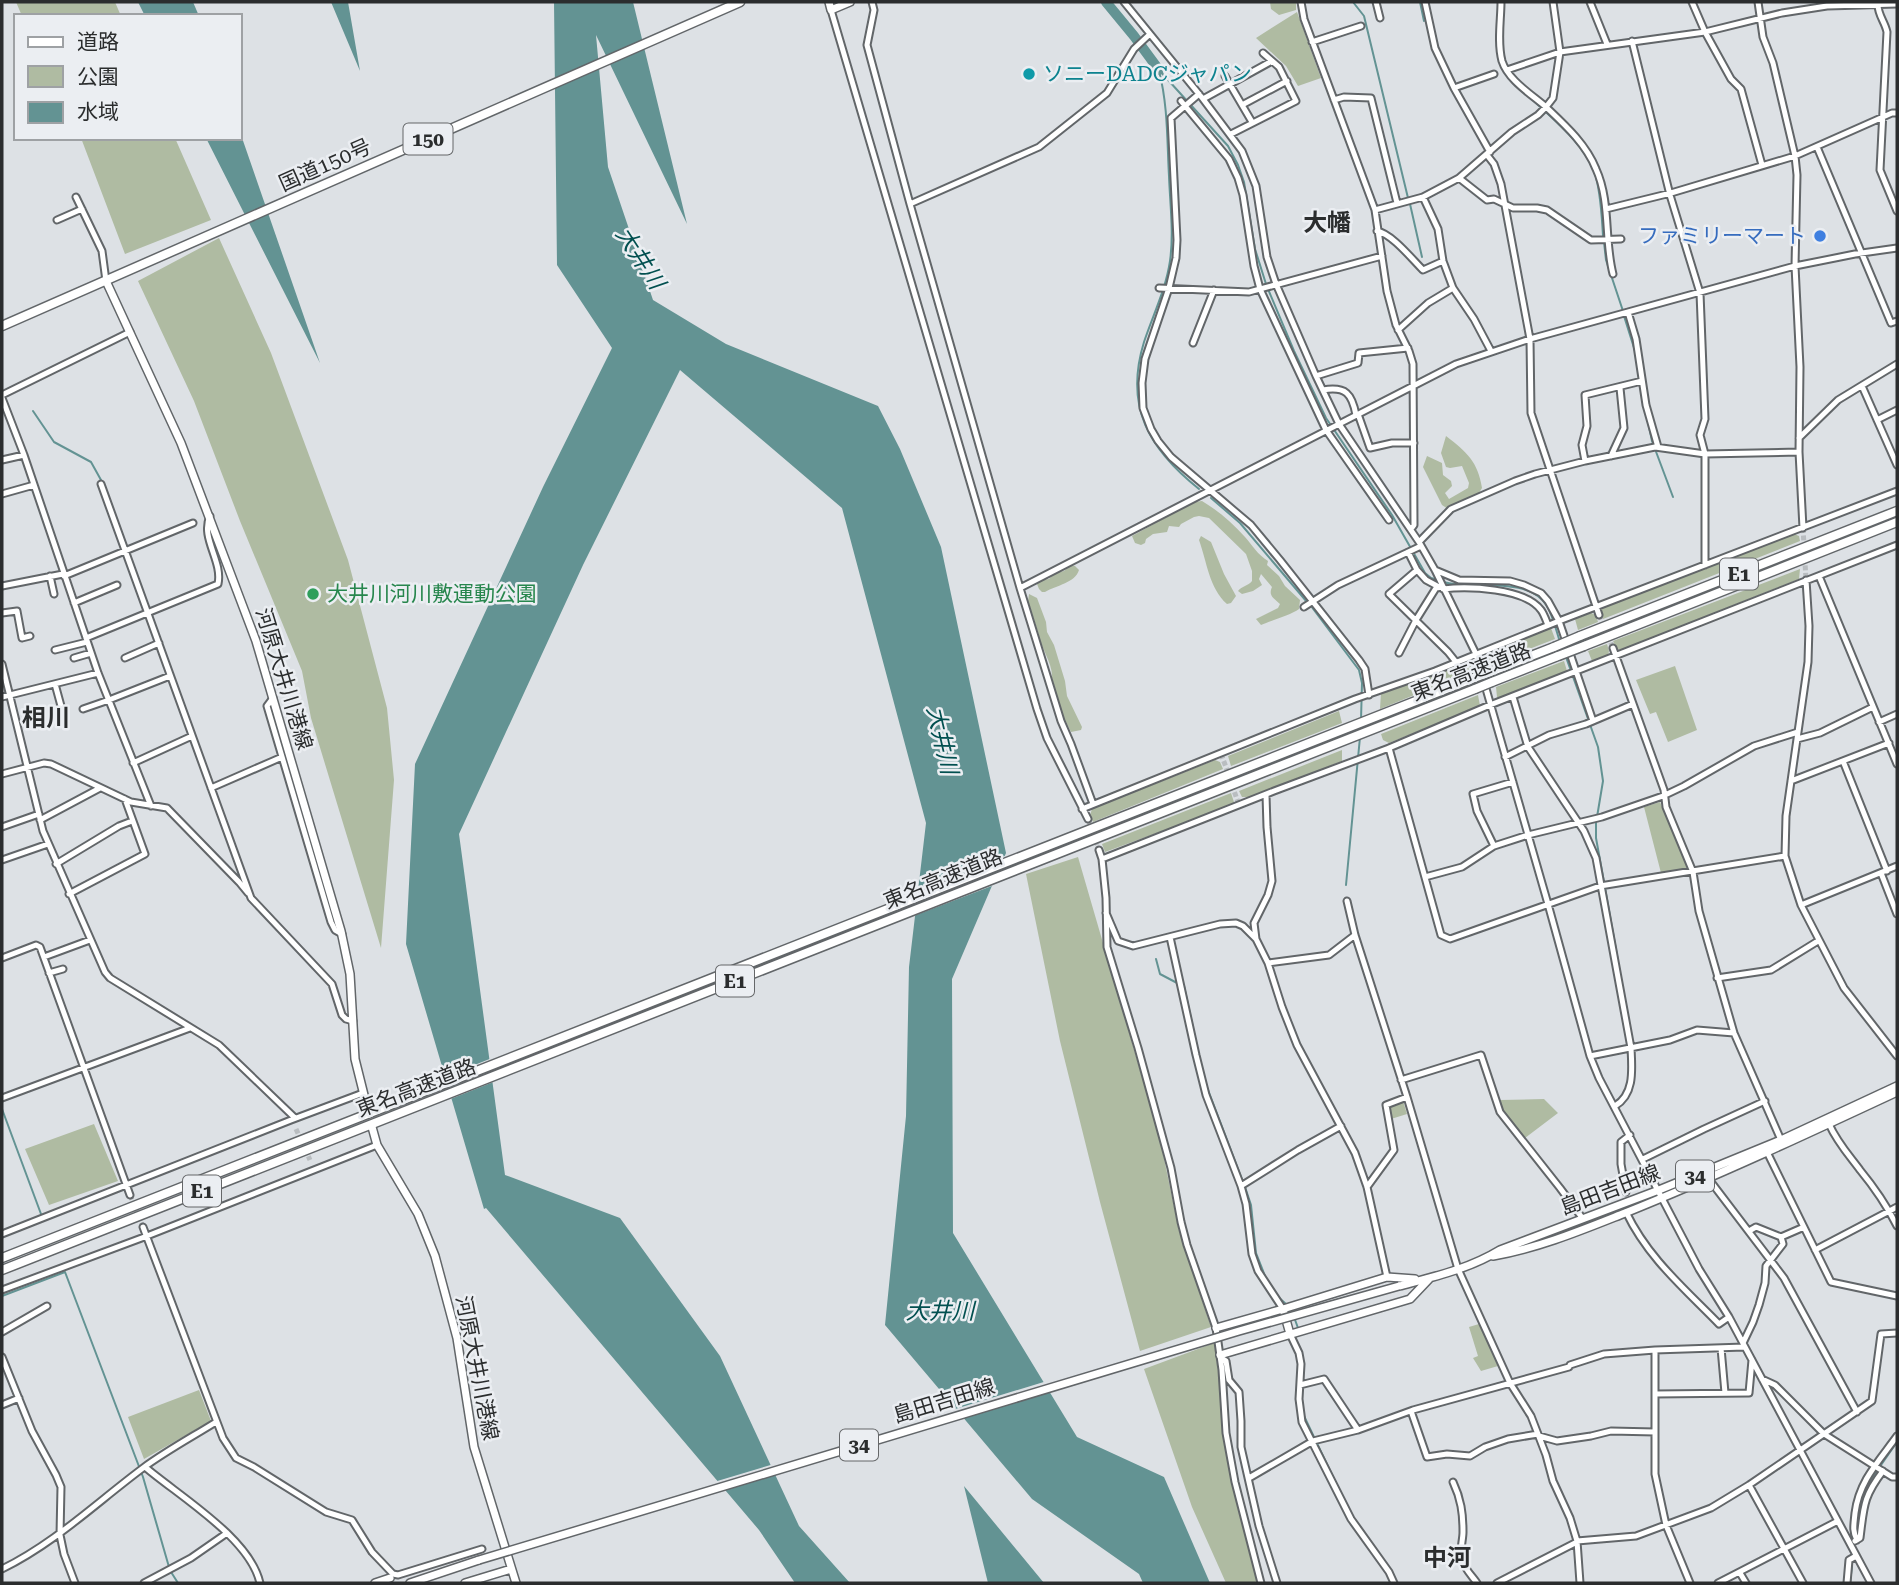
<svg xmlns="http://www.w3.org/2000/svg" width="1899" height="1585" font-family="'Roboto Serif','Noto Sans JP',serif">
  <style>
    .green { fill: #afbba2 }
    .water { fill: #639393 }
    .pier { fill: #dde1e5 }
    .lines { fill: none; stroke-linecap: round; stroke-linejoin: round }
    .stream { stroke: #639393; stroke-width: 2 }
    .river { stroke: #639393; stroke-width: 10 }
    .minor-tunnel { stroke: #b9bdc0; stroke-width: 5; stroke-dasharray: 5 2.5; stroke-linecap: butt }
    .minor-casing { stroke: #626669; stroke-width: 9 }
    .major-casing { stroke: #626669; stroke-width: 10 }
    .highway-casing { stroke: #626669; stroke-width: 11 }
    .minor { stroke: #fff; stroke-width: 5 }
    .major { stroke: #fff; stroke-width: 7 }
    .highway { stroke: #fff; stroke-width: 8 }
    .major-bridge-casing { stroke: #626669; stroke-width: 10; stroke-linecap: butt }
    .highway-bridge-casing { stroke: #626669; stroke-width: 11; stroke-linecap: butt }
    .major-bridge { stroke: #fff; stroke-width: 7 }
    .highway-bridge { stroke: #fff; stroke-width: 8 }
    .culture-dot { fill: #0f9aa8; stroke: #ebeef2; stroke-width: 2.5 }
    .shop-dot { fill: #3f7fe0; stroke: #ebeef2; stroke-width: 2.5 }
    .leisure-dot { fill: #2e9e5b; stroke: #ebeef2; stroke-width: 2.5 }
    .labels { text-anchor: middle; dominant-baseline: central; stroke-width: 5; stroke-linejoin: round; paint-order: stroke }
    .shield { fill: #ebeef2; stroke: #656769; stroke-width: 2 }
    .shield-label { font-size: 19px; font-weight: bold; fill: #2b2d2e }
    .culture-label { font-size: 21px; fill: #0d838f; stroke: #ebeef2; text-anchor: start }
    .street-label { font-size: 21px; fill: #2b2d2e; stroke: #ebeef2 }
    .shop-label { font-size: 21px; fill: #366cbe; stroke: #ebeef2; text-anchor: end }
    .leisure-label { font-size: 21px; fill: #27864d; stroke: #ebeef2; text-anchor: start }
    .water-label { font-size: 23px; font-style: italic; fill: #025050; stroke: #ebeef2 }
    .quarter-label { font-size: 24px; font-weight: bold; fill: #2b2d2e; stroke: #ebeef2 }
  </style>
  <rect width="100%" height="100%" fill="#dde1e5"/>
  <path class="green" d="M16 2H115L121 16H22Z
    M1270 2H1296V10L1279 15 1271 9Z
    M1297 12 1321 78 1298 86 1286 66 1256 38Z
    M81 138H175L211 220 125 254Z
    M219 238 271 353 348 560 387 708 394 780 381 948 311 718 302 671 240 521 194 401 138 281Z
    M1446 436C1467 452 1478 462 1482 488L1477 496 1448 509 1442 505 1423 467 1427 456 1442 463 1443 475 1451 481 1452 486 1445 493 1449 499 1468 488 1469 483 1462 466 1450 468 1446 467 1441 453Z
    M1202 501C1219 511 1232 523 1245 537 1252 545 1258 555 1268 561L1267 565 1279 576 1285 586 1300 600 1299 609C1291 615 1272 620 1261 625L1256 619 1278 608 1280 604C1274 598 1268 596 1272 587L1261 574 1259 579 1262 585 1253 591 1242 594 1238 591C1242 586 1248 586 1252 581V571L1246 554 1209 518 1199 516 1194 517 1181 524 1179 527 1169 526 1167 532 1153 534 1146 539 1145 543 1141 545 1135 543 1132 536 1194 502Z
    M1794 534 1799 536 1800 541 1603 619 1600 611 1602 608Z
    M1201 536 1211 542 1224 574 1236 596 1231 603 1227 604C1209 588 1207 562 1199 540Z
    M1071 565 1075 566 1079 570C1075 583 1057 585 1045 592H1042L1039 589 1037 584 1041 580 1049 579 1054 573 1064 571Z
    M1800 569 1799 579 1621 650 1616 648 1613 641Z
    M1029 594 1037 598 1046 622 1047 632 1054 645 1065 681 1067 696 1082 727 1081 730 1071 732 1063 716 1052 678C1053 663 1040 647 1038 632L1028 601Z
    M1591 613 1596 615 1598 622 1578 630 1575 619Z
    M1551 628 1555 639 1488 665 1484 654Z
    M1607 644 1609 651 1608 656 1592 661 1588 651Z
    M1564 661 1567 671 1500 698 1497 697 1496 687Z
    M1464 662 1470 664 1473 671 1380 709 1381 693Z
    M1675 666 1697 730 1668 742 1656 712 1650 714 1636 680Z
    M1478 695 1480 706 1389 743 1383 740 1381 734Z
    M1339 711 1342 723 1231 766 1228 756Z
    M1342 750V761L1252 797H1242L1239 791Z
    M1215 760 1220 762 1223 769 1093 822 1090 815 1092 809Z
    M1231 793 1234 802 1233 805 1105 852 1102 844Z
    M1660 802 1688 870 1661 873 1644 807Z
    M1078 857 1160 1139 1179 1231 1211 1327 1140 1351 1100 1202 1060 1041 1026 874Z
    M1544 1099 1558 1113 1525 1138 1502 1109 1500 1100Z
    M1403 1101 1407 1114 1391 1119 1388 1109 1391 1104Z
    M94 1124 118 1181 49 1205 25 1149Z
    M1479 1324 1498 1366 1481 1371 1473 1358 1478 1356 1469 1327Z
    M1214 1343 1236 1497 1260 1583H1226L1192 1507 1144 1369Z
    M199 1390 211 1421 144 1459 128 1417Z"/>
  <path class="water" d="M138 2H193L199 16H145Z
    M331 2H348L360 71Z
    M554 2H633L687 224 596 35 608 167 653 300 726 344 878 406 900 449 941 547 1006 853 952 979 953 1233 1077 1437 1164 1477 1210 1583H1143L1139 1574 1032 1499 885 1325 906 1116 909 967 926 823 842 508 680 370 583 565 459 834 505 1175 620 1218 720 1356 799 1526 850 1583H795L759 1530 486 1208 484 1209 406 944 415 764 543 487 612 348 557 265Z
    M240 132 320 363 206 138H240Z
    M964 1486 1044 1583H988Z"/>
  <path class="pier" d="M1010 854 997 884 911 917 914 892Z
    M492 1058 496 1081 448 1100 442 1078Z
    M1047 1381 1053 1390 959 1418 952 1410Z
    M774 1464 778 1473 721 1490 714 1482Z"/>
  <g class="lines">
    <path class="stream" d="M1353 2 1364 16 1408 198
      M1420 2 1424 21
      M1498 15V2
      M1501 66 1508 77C1535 105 1585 139 1596 177 1601 197 1602 217 1603 236
      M1159 70 1228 146 1238 165 1244 182 1255 249 1266 284
      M1159 71C1168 105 1167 141 1169 176 1170 204 1174 233 1170 261 1166 289 1153 315 1144 342 1124 407 1149 449 1199 489
      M1410 204 1422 257
      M1604 242 1606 260 1623 311
      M1268 289 1294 351 1326 418 1392 515 1425 573 1431 578 1438 580
      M1624 316 1635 351
      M33 411 54 442 91 462 101 480
      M1648 422 1652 441 1673 497
      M1211 498 1240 523 1307 602
      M1443 582C1473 590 1528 575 1547 606 1553 616 1556 630 1560 642
      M1311 606 1359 670 1362 683 1361 720
      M1566 657 1598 747 1603 781 1597 817
      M1596 822V838L1604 882
      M1346 885 1360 737
      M1605 888 1618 961
      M1156 959 1160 974 1179 984
      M1184 986 1202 1070
      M1205 1082 1243 1182
      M2 1109 41 1214
      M1245 1187 1251 1205 1256 1253 1265 1276
      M2 1296 65 1272 143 1477 169 1567
      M1277 1296 1286 1304
      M1294 1317 1298 1328
      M1304 1416 1344 1500
      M1863 1491 1897 1442
      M171 1572 178 1583
      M1394 1577 1397 1583
      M1850 1583 1852 1566"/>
    <path class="river" d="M1106 2 1134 36 1159 70"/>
    <path class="minor-tunnel" d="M1803 528 1806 580
      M1599 615 1613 648
      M1221 754 1229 775
      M1232 785 1239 805
      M1088 819 1099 850
      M296 1129 310 1160
      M130 1195 143 1227"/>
    <g class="minor-casing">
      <path id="minor" d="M872 2 874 10 867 45 910 204
        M1124 2 1203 99 1242 151 1256 186 1267 257 1276 284 1316 376 1339 424 1419 542 1435 570 1476 654 1548 904 1590 1056 1599 1078 1699 1269 1729 1317 1871 1583
        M1301 2 1304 19 1375 210 1387 291 1396 325 1409 351 1413 364 1414 525 1411 529
        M1376 2 1380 18
        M1425 2 1435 48 1454 88 1490 152
        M1501 2C1501 20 1497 42 1502 61 1508 80 1531 94 1546 107 1565 125 1586 144 1596 169 1611 202 1604 239 1613 274
        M1590 2 1607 44
        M1692 2 1705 32 1731 79 1741 89 1762 165
        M1758 2 1763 37 1773 63 1795 156 1797 175 1795 266 1800 367 1799 452 1803 528
        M1878 5C1878 15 1885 22 1887 32L1880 170 1897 211
        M831 10 1037 709 1047 738 1088 819
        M1632 41 1670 195 1700 293 1705 419 1700 435 1705 454V565
        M1312 42 1361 26
        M1507 70 1560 52 1705 32 1782 13 1827 6 1897 4
        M1225 76 1252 122
        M1454 88 1494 74
        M1199 94 1171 118 1177 240 1176 258 1169 288 1145 359 1142 383 1143 408 1151 429 1158 441 1171 457 1251 525 1280 560 1359 660 1365 669 1369 695
        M1203 99 1272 61
        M1334 100 1344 97 1371 98 1397 203
        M1181 101 1229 159 1238 178 1243 195 1254 266 1260 289 1326 430 1389 520
        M1242 105 1287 81
        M1231 134 1296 101 1279 67 1263 53
        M1817 147 1891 323 1897 321
        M1487 155 1494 164 1501 184 1530 339 1531 413 1599 615
        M1459 178 1487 200 1494 199 1513 208H1537L1547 210 1591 240 1621 239
        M76 197 102 251 106 281
        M1423 197 1438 229 1443 261 1453 288 1474 319 1491 351
        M1606 209 1671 193 1795 156 1892 113H1897
        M1375 210 1423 197 1459 178 1512 132 1538 115 1546 107 1553 98 1560 52 1553 2
        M57 220 82 209
        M1377 231C1392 234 1411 258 1423 270L1443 261
        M1159 288 1249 292 1382 256
        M1628 312 1636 339 1646 405 1658 447
        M1398 330 1428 303 1453 288
        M1193 343 1214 290
        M1316 376 1358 363 1359 353 1408 348
        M1862 386 1897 465
        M1323 390C1346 386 1352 394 1356 415
        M2 395 130 332
        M2 398 24 455 98 673 151 806
        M1358 414 1370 448 1392 443H1414
        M1877 420 1897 410
        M1799 438 1838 400 1897 364
        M1611 456 1624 428 1620 388
        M2 460 24 455
        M1585 461 1582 445 1587 426 1585 395 1642 381
        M101 484 251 898 332 984 342 1015 346 1019 353 1021
        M2 494 34 485
        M1419 542 1451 509 1515 481 1535 474 1585 461 1655 447 1705 454 1799 452
        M1408 552 1417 570 1389 594 1448 652 1456 662
        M1417 570 1426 580 1439 587
        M1435 570 1459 580 1510 581 1524 585 1541 593 1548 601 1559 621 1593 721
        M50 576 54 594
        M64 576 193 523
        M1819 576 1897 764
        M1806 580 1809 626 1808 662 1786 816 1785 856 1801 905 1844 988 1897 1056
        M2 586 63 574
        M1020 588 1456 364 1530 339 1795 266 1855 254 1897 248
        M1443 589C1468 586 1525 588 1541 610 1544 614 1546 620 1548 625
        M74 603 117 585
        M1304 607 1338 585 1421 546
        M2 613 17 611 22 638 30 636
        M86 638 218 584C223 561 200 538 210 516
        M1613 648 1664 790 1666 807 1693 872 1699 911 1734 1033 1781 1140
        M55 650 87 642
        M1399 653 1416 620 1436 588 1443 587
        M74 658 91 653
        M125 658 159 643
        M2 664 43 831 105 972 110 978 219 1045 295 1118
        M55 684 64 717
        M2 697 98 673
        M1513 697 1528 747 1584 831 1596 858 1631 1048C1632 1069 1635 1094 1615 1106
        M273 698 267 706 331 922 335 930 342 934
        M83 709 109 700 170 676
        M1879 722 1897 714
        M1797 739 1820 733 1873 707
        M1389 748 1441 935 1450 939 1600 886 1785 856
        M1505 757 1549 735 1586 724 1633 704
        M1843 761 1887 871
        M133 763 192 736
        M2 774 44 763 51 764 131 802 167 808 239 882 248 893
        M1791 781 1889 743
        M211 788 282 757
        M1266 795 1267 827 1272 881 1268 895 1254 923 1256 939 1268 963 1282 1007 1297 1045 1355 1153 1367 1187 1387 1277
        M1093 804 1071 744 1061 721 1020 588 910 204 1039 147 1107 93 1134 49 1150 34
        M1082 809 1355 699 1435 671 1559 621 1897 491
        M40 820 100 788
        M2 827 39 814
        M1494 846 1477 811 1473 794 1513 782
        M1099 850 1102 859 1106 898 1107 947 1138 1048 1171 1168 1181 1222 1187 1245 1216 1328 1222 1370 1226 1433 1235 1482 1261 1583
        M1102 859 1274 791 1389 748 1490 705 1897 545
        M2 860 48 844
        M56 864 119 826 132 821
        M1881 873 1897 914
        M1425 877 1462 867 1494 846 1528 835 1602 817 1663 796 1684 786 1754 746 1798 732
        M69 894 145 854 125 799
        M1347 901 1355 935 1407 1097 1458 1269 1510 1383 1531 1416 1546 1455 1553 1481 1570 1518 1577 1541 1580 1583
        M1801 905 1897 866
        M1106 913 1118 941 1133 946 1220 924 1236 923 1243 926 1256 939
        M1170 937 1196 1055 1206 1095 1241 1186 1246 1204 1252 1254 1258 1271 1283 1309
        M44 957 90 940
        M2 958 36 945 40 947 130 1195
        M1268 963 1329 955 1355 935
        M49 973 63 969
        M1717 978 1771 970 1818 941
        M1590 1056 1670 1040 1697 1030 1734 1033
        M1401 1080 1481 1055 1500 1112 1560 1188 1583 1219
        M2 1098 190 1028
        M1829 1124C1837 1142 1848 1154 1860 1170 1874 1187 1887 1206 1897 1226
        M1767 1152 1831 1282 1897 1296
        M1643 1159 1704 1129 1765 1101
        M1708 1178 1784 1278 1857 1412
        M1241 1186 1298 1150 1341 1126
        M1367 1187 1394 1150 1386 1105 1407 1097
        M1626 1192 1621 1164V1142L1630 1135
        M1626 1212C1648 1258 1684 1288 1719 1324L1729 1317
        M143 1227 223 1438 236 1458 254 1467 326 1512 352 1520 372 1552 393 1574 398 1575 482 1549
        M2 1234 291 1120 363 1093
        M1781 1237 1804 1227
        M1815 1250 1897 1207
        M2 1290 147 1236 377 1145
        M2 1332 47 1306
        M1290 1334 1299 1353 1301 1364 1299 1399 1302 1422 1351 1519 1389 1572 1394 1583
        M1743 1343 1753 1322 1759 1305 1765 1283 1766 1266 1783 1244 1781 1237 1756 1227 1749 1231
        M1721 1348 1725 1393
        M2 1357 32 1431 56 1475 61 1487 60 1535 64 1554 75 1583
        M1221 1358 1226 1361 1229 1380 1239 1392 1241 1421V1447L1259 1526 1277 1583
        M1762 1379 1775 1385 1824 1434 1892 1477H1897
        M1300 1385 1324 1379 1358 1430 1413 1410 1569 1367 1570 1365 1604 1354 1655 1350
        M1655 1394 1749 1393 1752 1360
        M2 1405 19 1398
        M1411 1411 1427 1457 1447 1454 1470 1456 1485 1447 1508 1439 1538 1434
        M1539 1436 1557 1441 1591 1436 1611 1431 1655 1432
        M145 1467C179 1496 250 1538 260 1583
        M1249 1478 1313 1441 1358 1430
        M1453 1482C1461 1499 1463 1513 1463 1532 1463 1541 1459 1551 1462 1560 1464 1568 1472 1576 1477 1583
        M1749 1485 1803 1583
        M1857 1540C1852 1531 1854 1524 1855 1513 1859 1481 1879 1461 1897 1436
        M1577 1541 1636 1536 1711 1508 1749 1485 1872 1401 1881 1334 1897 1333
        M1855 1541 1860 1538C1864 1507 1863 1497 1883 1471
        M2 1569C55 1543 96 1503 143 1468 166 1451 192 1437 216 1422
        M1740 1573 1746 1583
        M144 1583 191 1558 227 1533
        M1497 1583 1577 1542
        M1690 1583 1666 1525 1655 1474V1350L1744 1347
        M1718 1583 1838 1521
        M1847 1583 1849 1560 1856 1556"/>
    </g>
    <g class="major-casing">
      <path id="major" d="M829 2 831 10 850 2
        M106 281 181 443 256 641 341 931 350 974 355 1059 367 1107
        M372 1127 377 1145 418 1214 435 1256 457 1338 474 1447 516 1583
        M1493 1256C1539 1248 1582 1230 1625 1213 1717 1176 1807 1134 1897 1092
        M1399 1286C1433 1277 1469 1269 1500 1250L1659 1190 1781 1140 1897 1086
        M1283 1309 1290 1334
        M1216 1328 1283 1309 1387 1277 1415 1279
        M1220 1355 1410 1299 1429 1279
        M375 1583 390 1578
        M410 1583 479 1560
        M465 1583 511 1569"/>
    </g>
    <g class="highway-casing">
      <path id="highway" d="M2 326 740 2
        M1580 636 1897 511
        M1584 646 1897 522
        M1490 672 1554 647
        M1492 682 1558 656
        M2 1258 1474 678
        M2 1270 1475 689"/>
    </g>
    <use href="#minor" class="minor"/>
    <use href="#major" class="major"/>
    <use href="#highway" class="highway"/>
    <g class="major-bridge-casing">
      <path id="major-bridge" d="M479 1560 1239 1331 1399 1286"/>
    </g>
    <g class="highway-bridge-casing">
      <path id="highway-bridge" d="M1554 647 1580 636
        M1558 656 1584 646
        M1474 678 1490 672
        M1475 689 1492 682"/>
    </g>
    <use href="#major-bridge" class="major-bridge"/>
    <use href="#highway-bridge" class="highway-bridge"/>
  </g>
  <circle class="culture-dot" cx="1029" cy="74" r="7"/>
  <circle class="shop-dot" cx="1820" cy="236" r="7"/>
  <circle class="leisure-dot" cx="313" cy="594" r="7"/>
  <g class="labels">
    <g class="shield">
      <rect x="403.5" y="123.5" width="49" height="31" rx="5"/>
      <rect x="1720" y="558.5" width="38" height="31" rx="5"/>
      <rect x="716" y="965.5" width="38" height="31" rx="5"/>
      <rect x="1676" y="1160.5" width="38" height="31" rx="5"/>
      <rect x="183" y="1175.5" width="38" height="31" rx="5"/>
      <rect x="840" y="1429.5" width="38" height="31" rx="5"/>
    </g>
    <g class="shield-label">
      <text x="428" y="139">150</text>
      <text x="1739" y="574">E1</text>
      <text x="735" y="981">E1</text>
      <text x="1695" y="1176">34</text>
      <text x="202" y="1191">E1</text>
      <text x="859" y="1445">34</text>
    </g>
    <g class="culture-label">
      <text x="1043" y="74">ソニーDADCジャパン</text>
    </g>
    <g class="street-label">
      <text transform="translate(325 165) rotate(-24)">国道150号</text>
      <text transform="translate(1471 672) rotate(-21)">東名高速道路</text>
      <text transform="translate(284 679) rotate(73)">河原大井川港線</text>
      <text transform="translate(943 879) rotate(-22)">東名高速道路</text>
      <text transform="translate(416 1088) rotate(-21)">東名高速道路</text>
      <text transform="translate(1610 1190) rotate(-21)">島田吉田線</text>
      <text transform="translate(477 1368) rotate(79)">河原大井川港線</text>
      <text transform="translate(944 1401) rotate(-17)">島田吉田線</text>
    </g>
    <g class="shop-label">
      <text x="1806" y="236">ファミリーマート</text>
    </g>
    <g class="leisure-label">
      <text x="327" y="594">大井川河川敷運動公園</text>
    </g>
    <g class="water-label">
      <text transform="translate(640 258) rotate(57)">大井川</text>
      <text transform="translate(942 740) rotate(77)">大井川</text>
      <text x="940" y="1311">大井川</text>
    </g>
    <g class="quarter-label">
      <text x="1327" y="223">大幡</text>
      <text x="46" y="718">相川</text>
      <text x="1447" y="1558">中河</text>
    </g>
  </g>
  <rect width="1899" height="1585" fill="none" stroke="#2b2d2e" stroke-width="7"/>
  <rect x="14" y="14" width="228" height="126" fill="#ebeef2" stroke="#9ea1a4" stroke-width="2"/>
  <rect x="28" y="37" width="35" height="10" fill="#ffffff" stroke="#9ea1a4" stroke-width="2"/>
  <text x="77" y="49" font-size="21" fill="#2b2d2e">道路</text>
  <rect x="28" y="66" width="35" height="21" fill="#afbba2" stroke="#9ea1a4" stroke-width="2"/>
  <text x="77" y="84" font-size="21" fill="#2b2d2e">公園</text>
  <rect x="28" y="102" width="35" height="21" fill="#639393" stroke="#9ea1a4" stroke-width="2"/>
  <text x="77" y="119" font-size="21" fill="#2b2d2e">水域</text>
</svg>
